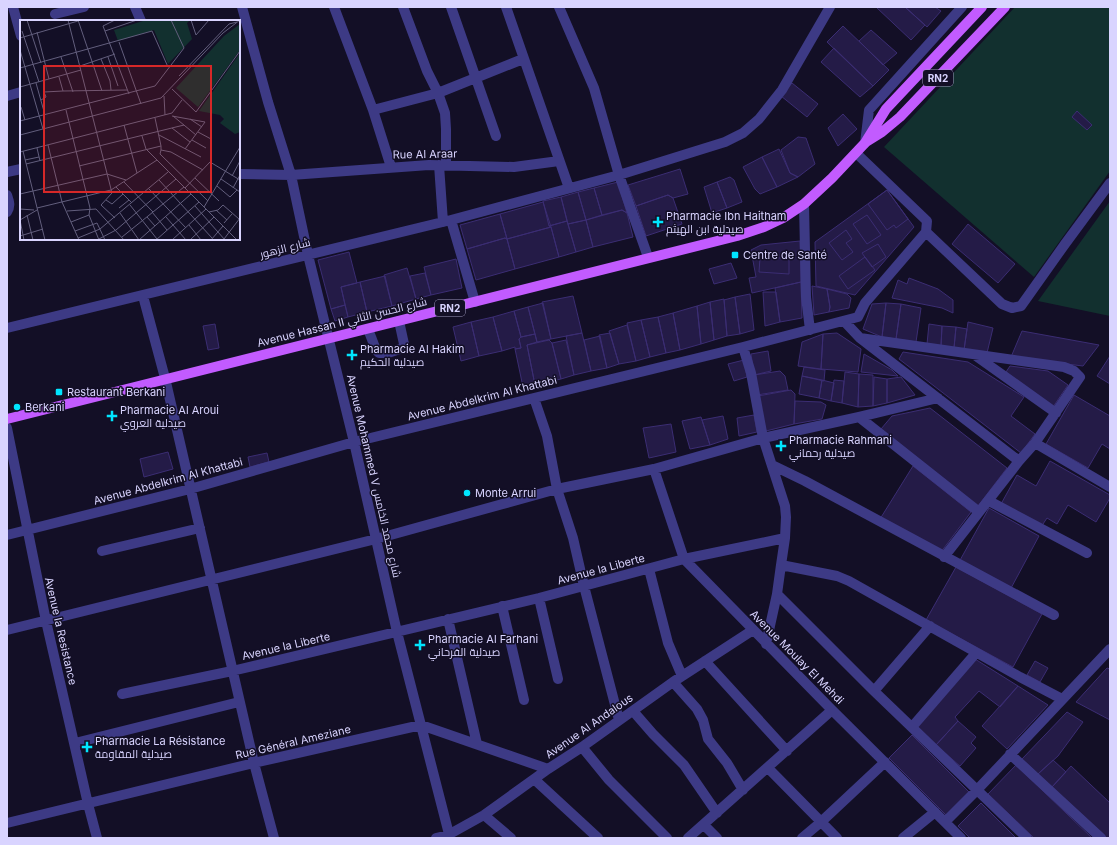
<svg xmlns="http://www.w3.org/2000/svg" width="1117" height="845" font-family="Inter,Cairo,sans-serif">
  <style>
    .green { fill: #12302f }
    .building { fill: #241b47; stroke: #3b2d73 }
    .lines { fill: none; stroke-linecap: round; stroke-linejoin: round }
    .minor { stroke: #3d3a85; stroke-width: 10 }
    .major { stroke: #c25bff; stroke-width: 10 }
    .poi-dot { fill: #00e5ff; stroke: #130f26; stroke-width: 1.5 }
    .labels { text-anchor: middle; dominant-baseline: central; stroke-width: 3; stroke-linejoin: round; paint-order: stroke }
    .shield { fill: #130f26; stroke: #9e99be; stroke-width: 1 }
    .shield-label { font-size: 10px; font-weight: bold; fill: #d9d4ff }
    .street-label { font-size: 11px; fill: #d9d4ff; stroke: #130f26 }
    .poi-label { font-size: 11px; fill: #d9d4ff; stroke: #130f26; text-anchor: start }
    .inset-road { fill: none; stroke: #625e7d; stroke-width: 1 }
    .view { fill: #d62828; fill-opacity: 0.15; stroke: #d62828; stroke-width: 2 }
    .inset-edge { fill: none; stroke: #d9d4ff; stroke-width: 2 }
  </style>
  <rect width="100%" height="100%" fill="#130f26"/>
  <path class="green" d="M1015 7H1110V171L1034 277 884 147Z
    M1110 201V316L1038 301Z"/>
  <path class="building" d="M876 7H905L925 25 911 40Z
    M905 7H935L941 11 927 27Z
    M843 26 889 70 873 86 827 42Z
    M871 30 897 53 883 65 859 41Z
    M834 48 873 86 860 97 821 62Z
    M792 83 818 104 807 117 781 96Z
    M1077 111 1092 125 1087 130 1072 117Z
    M843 114 857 129 838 146 828 128Z
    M798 137 806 138 815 164 798 177 790 173 781 150Z
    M779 149 790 173 798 177 777 187 762 157Z
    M762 157 777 187 760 194 755 189 743 167Z
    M680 169 688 194 673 198 668 195 636 206 628 185Z
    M730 177 734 180 742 202 727 208 717 182Z
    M618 182 627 213 622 210 602 215 594 188Z
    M717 182 727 208 712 213 704 187Z
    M594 188 602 215 586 220 578 192Z
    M887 190 914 227 855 295 816 286 815 242Z
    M887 190 908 219 896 228 894 225 887 230 868 204Z
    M578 192 586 220 568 224 561 197Z
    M668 195 673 198 682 224 646 236 636 206Z
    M561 197 567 221 549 226 543 201Z
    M543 202 551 227 507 239 500 214Z
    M622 210 627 213 633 237 593 247 586 220Z
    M500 214 507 239 505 238 467 249 460 225Z
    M867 215 881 235 867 244 853 224Z
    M586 220 593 247 576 252 568 224Z
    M567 221 576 252 559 257 551 227 549 226Z
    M968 224 1015 264 998 283 952 244Z
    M551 227 559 257 515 269 507 239Z
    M846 230 852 239 846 243 853 252 842 260 829 243Z
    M505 238 507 239 515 269 476 280 467 249Z
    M800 241 801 282 752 293 749 278 756 277 751 250 761 245Z
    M878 244 886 257 872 267 862 253Z
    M349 252 357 283 341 287 345 305 331 309 318 260Z
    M865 257 875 270 848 289 839 276Z
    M760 258H789V274L759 272Z
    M456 259 462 288 431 295 424 267Z
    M731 263 737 278 714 284 709 269Z
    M407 268 416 299 392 306 384 275Z
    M425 273 431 295 416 299 410 276Z
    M385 276 392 306 367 312 360 282Z
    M909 278 938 289 953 300V313L942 308 892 298 898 280 907 284Z
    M360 282 367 312 348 317 341 287Z
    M801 282 802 318 780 322 775 288Z
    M812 286 827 289 830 307 829 312 814 315Z
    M827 289 847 294 851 298 849 308 829 312 830 307Z
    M763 292H776L780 322 765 326Z
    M750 294 754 330 740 334 735 297Z
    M573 296 582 333 551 339 542 302Z
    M735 297 740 334 727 336 724 300Z
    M724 299 727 336 714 340 710 302Z
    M710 302 714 340 701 344 697 306Z
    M543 303 551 339 537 342 528 307Z
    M886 303 882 337 863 329 872 304Z
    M886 303 901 304 896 339 882 337Z
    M901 304 921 308 916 342 896 339Z
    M345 305 348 317 335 321 331 309Z
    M697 306 701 344 680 350 673 313Z
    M528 307 535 334 521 337 514 311Z
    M514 311 521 337 519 339 521 348 515 349V347L502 351 493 317Z
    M673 313 680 350 666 353 658 317Z
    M493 317 502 351 479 356 471 322Z
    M658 317 666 353 650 357 641 320Z
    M641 320 650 357 636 361 627 323Z
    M471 322 479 356 461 361 453 327Z
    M968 322 993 328 987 353 964 350Z
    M215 324 219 348 208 350 203 326Z
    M929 324 942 326 941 346 927 344Z
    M627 325 636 361 619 364 609 331Z
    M942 326 956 327 954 348 941 346Z
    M956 327 967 329 964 350 954 348Z
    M1022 331 1099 345 1083 366 1011 357Z
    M582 333 591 371 574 375 566 336Z
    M610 333 619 364 607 368 599 335Z
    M837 333 861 349 858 372 821 369 823 334Z
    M535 334 537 342 527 345 535 385 523 387 515 349 521 348 519 339 521 337Z
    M823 334 821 369 798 366 802 342Z
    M600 336 607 368 591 371 584 340Z
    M549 340 552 343 561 379 535 385 527 345Z
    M566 340 574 375 561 379 552 343Z
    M768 351 771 371 754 375 751 354Z
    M903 352 968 362 1024 397 1011 416 1035 434 1021 453 899 359Z
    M864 354 892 370 898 376 861 372Z
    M1110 356V384L1097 376Z
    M744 360 747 377 734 381 728 364Z
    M1010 366 1048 371 1068 385 1053 407 1006 372Z
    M804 367 825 370 824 381 802 376Z
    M780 371 785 376 788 390 757 395 754 375Z
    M845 372 859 374 858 407 842 403Z
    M859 374 873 375V406L858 407Z
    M802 376 822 380 819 398 799 394Z
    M874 377 887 379V403L873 406Z
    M901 377 915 395 887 403V379Z
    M822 380 834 383 831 401 819 398Z
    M834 380 844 381 842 403 831 401Z
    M791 390 795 394 794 424 766 431 758 396Z
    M1074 395 1110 416V449L1102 444 1088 468 1046 444Z
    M795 401 821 402 826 405 822 419 794 424Z
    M930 408 1007 468 978 506 881 429 892 416Z
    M754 415 757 432 739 436 737 418Z
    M723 416 728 439 710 445 702 420Z
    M701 417 710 445 690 449 682 421Z
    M671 424 676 452 649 458 643 428Z
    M168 452 173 469 144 477 140 459Z
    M267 453 269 462 250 467 248 457Z
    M1050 461 1110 495V498L1096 522 1068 505 1057 524 1047 518 1041 527 1001 504 1017 475 1036 486Z
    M913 466 971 512 941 552 880 519Z
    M989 508 1039 536 1010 590 959 562Z
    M956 567 1042 614 1013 667 926 620Z
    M975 659 1018 686 1000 707 979 691 955 717 958 721 936 745 917 726Z
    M1035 661 1048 668 1040 682 1027 675Z
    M1107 668 1110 669V720L1076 702Z
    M1018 686 1048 705 1007 749 982 726Z
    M1067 712 1083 722 1058 756 1038 774 1022 759Z
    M958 721 976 737 971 743 976 748 960 766 936 745Z
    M912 735 969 792 946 815 889 758Z
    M1053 760 1066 772 1052 787 1038 774Z
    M1016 765 1092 838H1034L988 794Z
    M1071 766 1110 803V838H1107L1052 787Z
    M981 803 1016 838H970L958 826Z"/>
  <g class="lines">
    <path class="minor" d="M13 7 21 36
      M135 7 141 21
      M242 7 268 102 291 175 308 255 354 442 397 632 450 838
      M334 7 373 110 391 167
      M403 7 427 71 438 93 445 113 446 129V165
      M451 7 496 136
      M506 7 569 188
      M559 7 594 88 619 175 648 257
      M55 14 84 7
      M7 96 21 92
      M373 110 438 93 523 59
      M865 143 869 110 962 7
      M856 153 927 221 926 232 1002 304 1012 308 1021 306 1065 244 1110 183
      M439 165 443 222
      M7 172 21 169
      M239 174 291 175 429 165 514 167 559 161
      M7 195C9 201 11 206 7 212
      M804 204 806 297 810 330
      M451 220 475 302
      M143 296 165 378 254 763 274 838
      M844 321 860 338 1019 461
      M7 328 451 220 619 175 725 142 743 133 759 119 782 90 830 7
      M368 329 376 350 379 353H388L403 348 404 344 399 321
      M860 338 1064 367 1074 371 1080 377 1035 443 1019 461 944 557
      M976 356 1056 413
      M534 398 547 436 557 489 573 538 584 586 619 720
      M859 417 979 512
      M7 428 46 621 88 804 97 838
      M1035 443 1110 487
      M772 465 805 481 1054 615
      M654 469 684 559 832 710 961 838
      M989 501 1087 553
      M7 535 190 489 354 442 743 347 858 317 865 303 926 232
      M785 538 781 565 837 576 849 581 1020 677 1062 699
      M102 551 200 528
      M781 565 777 594 874 691 1027 838
      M649 569 668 643 682 676
      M539 598 558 679
      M502 606 524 700
      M448 619 477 744
      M7 630 376 539 557 489 654 469 763 438 859 417 938 398
      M766 644 777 594
      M705 661 787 751
      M673 682 697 709 703 720 708 739 727 763 743 790
      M874 691 930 626
      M122 694 232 671 539 598 684 559 785 538 786 517 785 506 763 438 751 373 743 347
      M633 711 653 734 684 765 717 813
      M912 727 976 653
      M75 743 239 702
      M582 747 609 780 667 838
      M1010 754 1101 838
      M768 768 837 838
      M534 779 598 838
      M484 815 511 838
      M945 822 977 790 1110 649
      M7 823 254 763 421 725 548 769
      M704 825 717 838
      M436 838 448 835 484 815 548 769 582 747 673 682 753 630
      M688 838 832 710
      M802 838 821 822 885 762
      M903 838 935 812"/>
    <path class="major" d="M866 142 882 132 900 117 1005 7
      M7 419 737 236 764 227 783 218 804 204 832 178 865 143 886 109 982 7"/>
  </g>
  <g class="poi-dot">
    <path d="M656 216h4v4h4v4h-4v4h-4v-4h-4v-4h4z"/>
    <rect x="731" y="251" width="8" height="8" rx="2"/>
    <path d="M350 349h4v4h4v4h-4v4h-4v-4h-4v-4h4z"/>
    <rect x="55" y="388" width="8" height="8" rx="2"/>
    <circle cx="17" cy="407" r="4"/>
    <path d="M110 410h4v4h4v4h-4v4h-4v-4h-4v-4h4z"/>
    <path d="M779 440h4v4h4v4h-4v4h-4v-4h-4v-4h4z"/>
    <circle cx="467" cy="493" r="4"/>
    <path d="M418 639h4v4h4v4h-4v4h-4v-4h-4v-4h4z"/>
    <path d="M85 741h4v4h4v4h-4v4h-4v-4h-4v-4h4z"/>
  </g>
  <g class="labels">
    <g class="shield">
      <rect x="923" y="70" width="30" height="16" rx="3"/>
      <rect x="435" y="300" width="30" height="16" rx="3"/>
    </g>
    <g class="shield-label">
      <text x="938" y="78">RN2</text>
      <text x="450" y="308">RN2</text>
    </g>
    <g class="street-label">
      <text transform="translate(425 154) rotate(-1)">Rue Al Araar</text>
      <text transform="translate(285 248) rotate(-14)">شارع الزهور</text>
      <text transform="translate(342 322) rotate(-14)">Avenue Hassan II شارع الحسن الثاني</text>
      <text transform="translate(482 398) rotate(-14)">Avenue Abdelkrim Al Khattabi</text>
      <text transform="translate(374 476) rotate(77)">Avenue Mohammed V شارع محمد الخامس</text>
      <text transform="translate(168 481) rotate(-15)">Avenue Abdelkrim Al Khattabi</text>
      <text transform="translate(601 569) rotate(-15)">Avenue la Liberte</text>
      <text transform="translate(61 631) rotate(77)">Avenue la Resistance</text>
      <text transform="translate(286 646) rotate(-13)">Avenue la Liberte</text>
      <text transform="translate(797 657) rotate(45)">Avenue Moulay El Mehdi</text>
      <text transform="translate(589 726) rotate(-35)">Avenue Al Andalous</text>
      <text transform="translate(293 742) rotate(-13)">Rue Général Ameziane</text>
    </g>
    <g class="poi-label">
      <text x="666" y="216">Pharmacie Ibn Haitham<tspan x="666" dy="13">صيدلية ابن الهيثم</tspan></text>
      <text x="743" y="255">Centre de Santé</text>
      <text x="360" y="349">Pharmacie Al Hakim<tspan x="360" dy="13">صيدلية الحكيم</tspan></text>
      <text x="67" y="392">Restaurant Berkani</text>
      <text x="25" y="407">Berkani</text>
      <text x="120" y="410">Pharmacie Al Aroui<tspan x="120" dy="13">صيدلية العروي</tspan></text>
      <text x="789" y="440">Pharmacie Rahmani<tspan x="789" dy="13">صيدلية رحماني</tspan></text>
      <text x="475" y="493">Monte Arrui</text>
      <text x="428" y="639">Pharmacie Al Farhani<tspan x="428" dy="13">صيدلية الفرحاني</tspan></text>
      <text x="95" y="741">Pharmacie La Résistance<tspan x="95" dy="13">صيدلية المقاومة</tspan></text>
    </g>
  </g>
  <g transform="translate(20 20)">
    <rect width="220" height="220" fill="#130f26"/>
    <path d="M126 0H170L167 3 172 19 148 44 134 10 98 21 94 10ZM220 4V30L178 87 156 68 204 16ZM220 33V112L215 114 200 103 204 99 200 95 179 91Z" fill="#12302f"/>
    <path class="inset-road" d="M7 0 21 43M48 0 92 173 81 185 95 198M58 0 82 71M95 0 83 6 109 74M171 0 176 15 189 0M2 11 19 62M85 11 117 0M17 12 29 59M0 18 58 1M99 22 121 84M0 30 23 109M41 37 53 72M88 37 98 66M81 39 90 61 91 70M60 46 95 34M0 48 132 11 148 47M159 56 209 4 217 2M39 57 43 71 107 70M16 63 25 95M0 67 61 50M152 69 176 92 220 31M144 76 145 95M21 80 26 77 24 72 43 71M1 87 5 100M46 90 70 188 69 195 79 220M152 96 185 102 165 129M153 96 176 115M170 99 182 107M0 101 135 66 164 28 151 0M104 105 117 153M152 108 170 122M178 112 191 119M0 115 141 78 203 13 220 0M139 115 181 137M122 116 126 129 217 220M172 120 186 128M28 125 42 182 59 220M141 126V130L151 132 183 150M17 128 20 141M141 130 140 134 188 181M3 131 25 220M0 132 152 93 162 80M5 140 19 137M6 144 164 105M59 146 141 126 135 98M212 156 220 141M175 158 199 181M201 159 220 172M139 160 192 218M104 162 133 192M197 166 210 177 217 170M96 167 112 183M165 168 190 142 220 160M213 168 220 155M129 169 166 208M0 174 87 154 106 160M86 180 92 184 103 174M110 185 137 219M175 186 205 220M184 187 220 127M17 188 91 170 137 140M99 188 109 180M0 189 14 190M196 190 207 200M47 191 76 189 104 220M132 192 147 210M189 192 198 190 203 185 219 199M100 193 119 220M7 195 13 220M127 197 135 206M146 197 166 220M0 200 17 190M0 200 4 220M51 202 69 195M204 203 212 194M169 205 181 220M55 211 77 203 85 220M0 216 23 209M102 217 164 167M58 218 80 209 148 152M204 219 220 198M77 220 96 210 156 159M119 220 171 174M136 220 179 182M152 220 186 189M170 220 194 197M191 220 203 206"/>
    <path class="view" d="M24 46H191V172H24Z"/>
    <rect width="220" height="220" class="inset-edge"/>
  </g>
  <rect width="1117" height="845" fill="none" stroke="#d9d4ff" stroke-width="16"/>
</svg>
